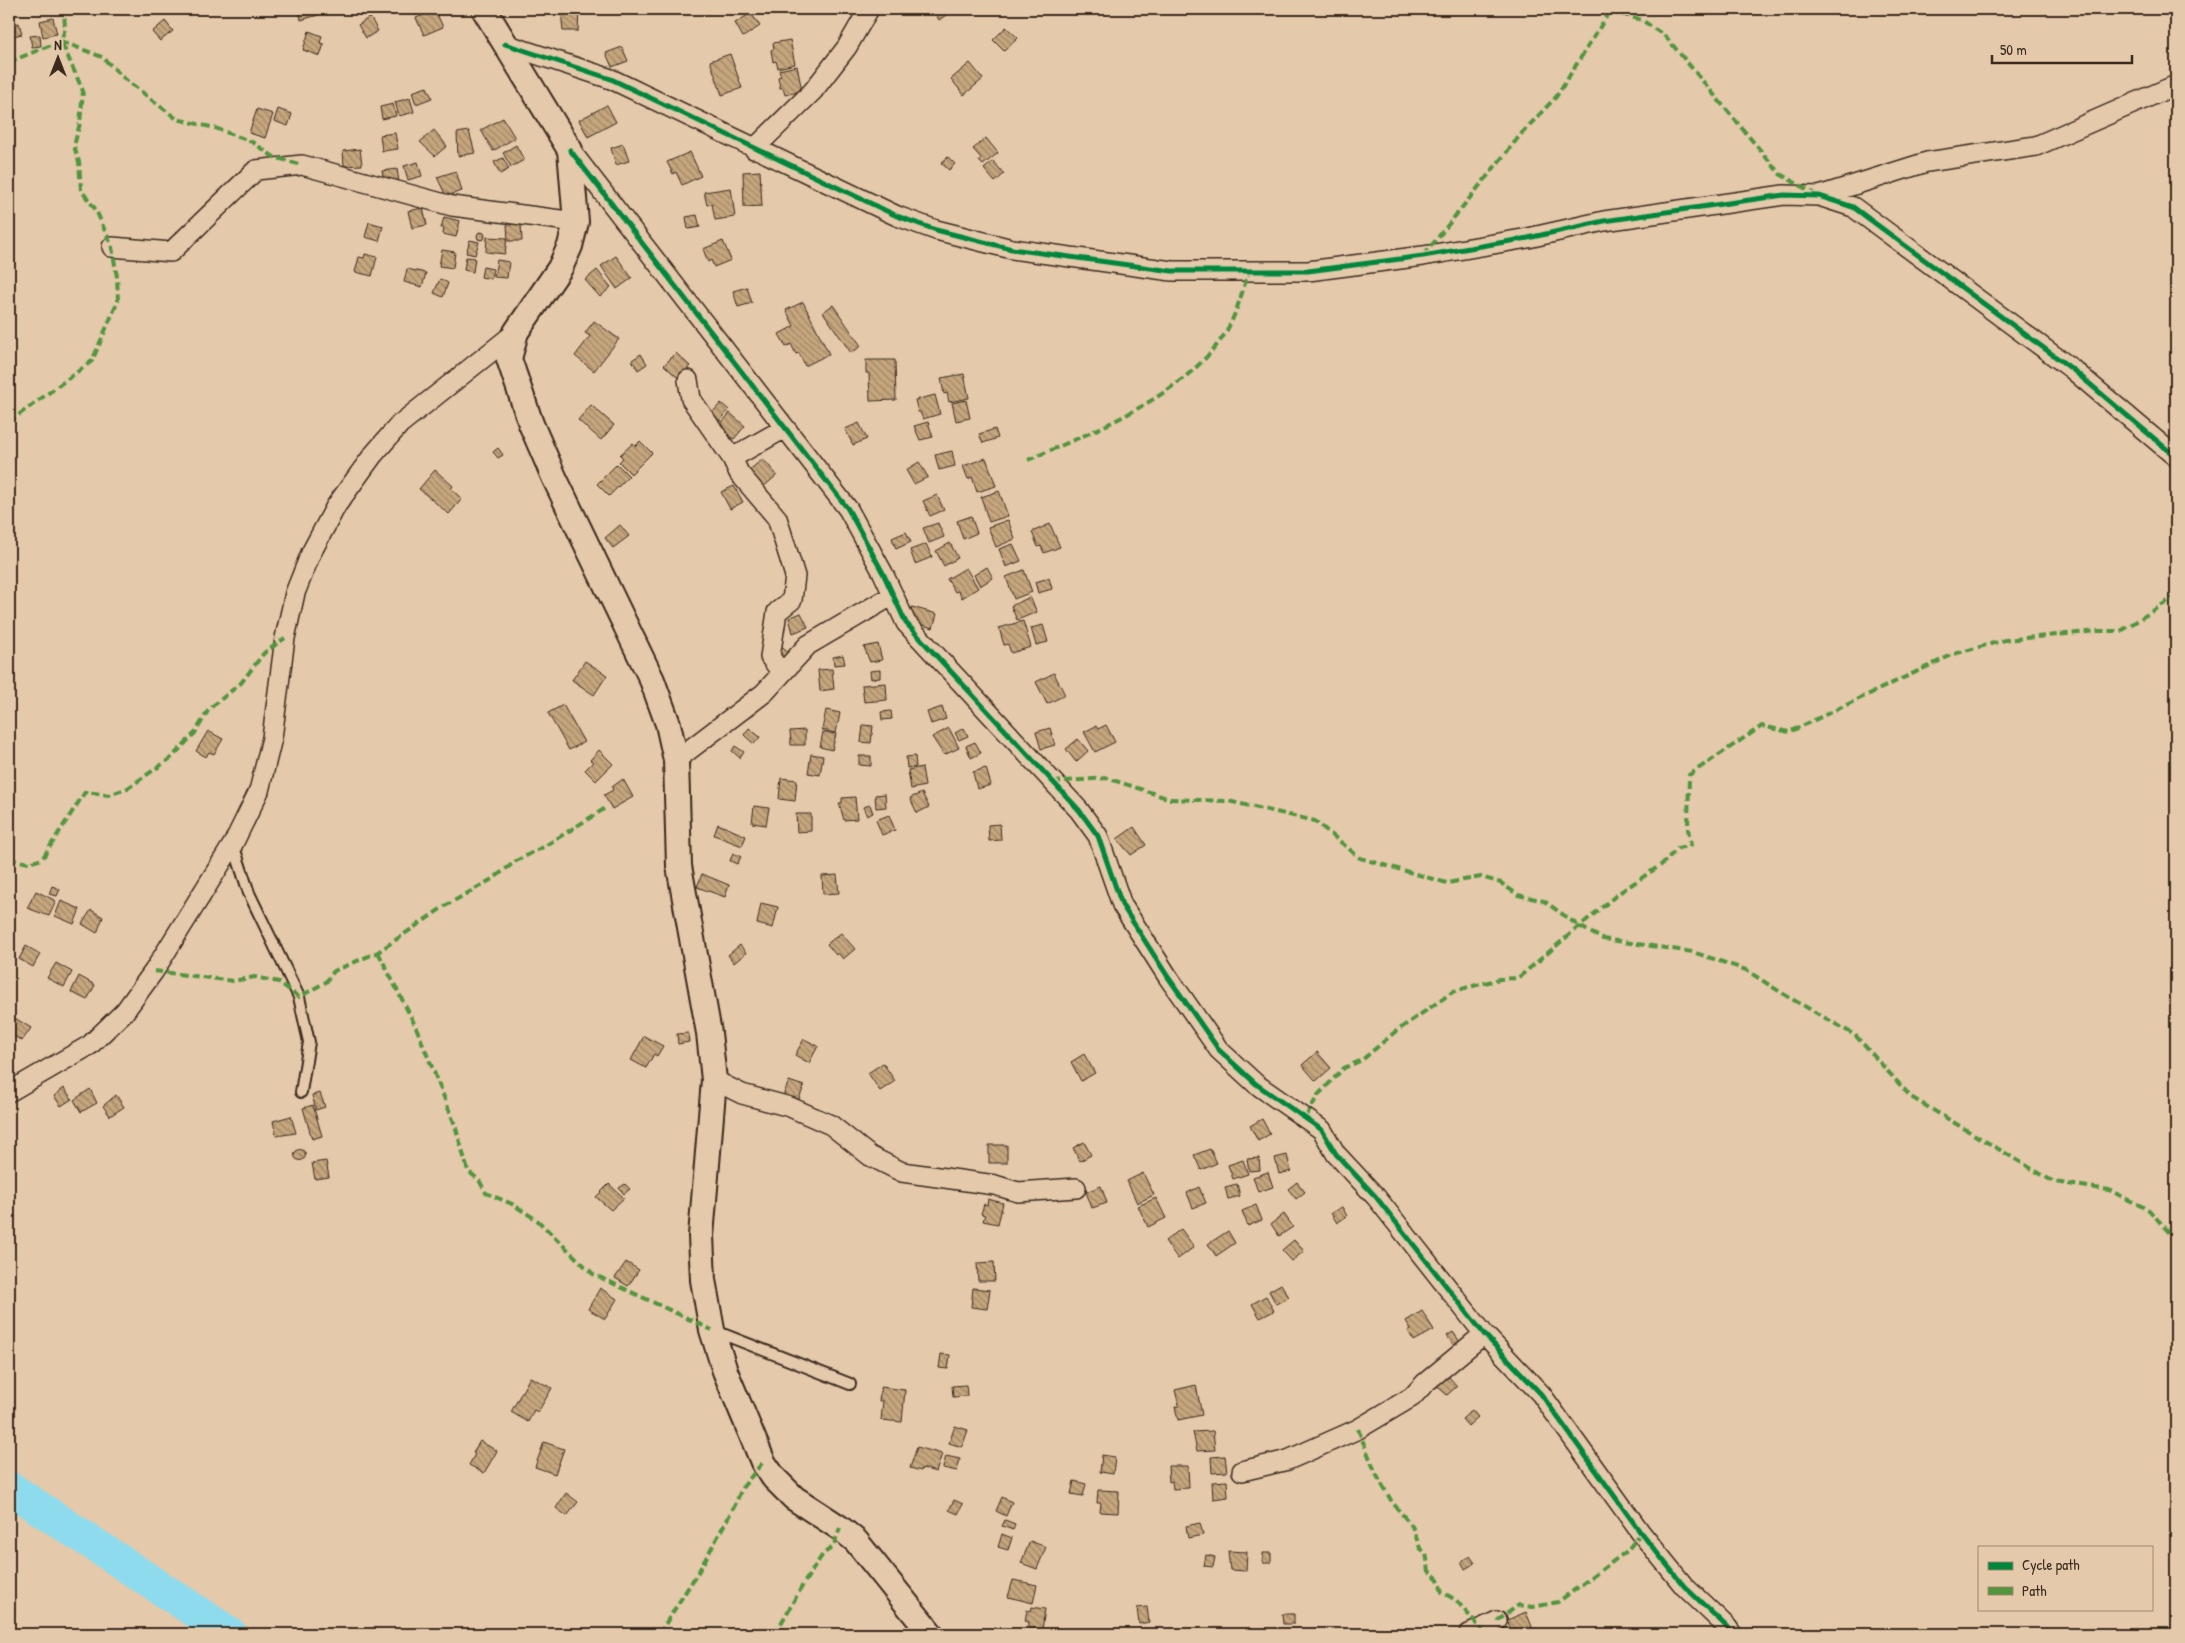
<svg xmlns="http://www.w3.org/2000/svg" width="2185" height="1643" font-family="'Patrick Hand',sans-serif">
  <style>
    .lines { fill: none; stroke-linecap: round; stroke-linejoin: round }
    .river { stroke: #8edbee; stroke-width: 34 }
    .building { fill: url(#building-back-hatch); stroke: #3b2a1e }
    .service-casing { stroke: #3b2a1e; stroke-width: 14 }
    .minor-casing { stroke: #3b2a1e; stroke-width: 22 }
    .tertiary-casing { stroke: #3b2a1e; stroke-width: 28 }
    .service { stroke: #e4c9ab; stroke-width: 10 }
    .minor { stroke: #e4c9ab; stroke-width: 19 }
    .tertiary { stroke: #e4c9ab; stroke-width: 24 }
    .quiet { stroke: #51953d; stroke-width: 4; stroke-dasharray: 8 4; stroke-linecap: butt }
    .cycleway-casing { stroke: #e4c9ab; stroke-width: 8 }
    .cycleway { stroke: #00873e; stroke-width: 5 }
  </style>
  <defs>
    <pattern id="building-back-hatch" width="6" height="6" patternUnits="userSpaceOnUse" patternTransform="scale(1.25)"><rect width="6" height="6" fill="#c5a67d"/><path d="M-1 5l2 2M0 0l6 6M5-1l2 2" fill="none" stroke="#a18766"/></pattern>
  </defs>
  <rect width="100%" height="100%" fill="#e4c9ab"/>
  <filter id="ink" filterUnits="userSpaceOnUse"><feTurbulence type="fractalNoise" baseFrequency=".02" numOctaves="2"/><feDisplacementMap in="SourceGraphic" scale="10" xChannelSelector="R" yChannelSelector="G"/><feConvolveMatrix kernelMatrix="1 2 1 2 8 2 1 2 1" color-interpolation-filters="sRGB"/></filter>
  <g filter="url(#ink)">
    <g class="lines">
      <path class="river" d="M9 1488 230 1634"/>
    </g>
    <path class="building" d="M299 9H316L318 15 301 20Z
      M935 9H952L953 10 939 20 934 12Z
      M435 10 443 27 424 35 416 18Z
      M561 11H579L578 31H563Z
      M751 13 760 26 743 37 735 23Z
      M370 17 378 31 366 38 358 25Z
      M53 18 57 34 43 37 40 21Z
      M165 21 173 31 160 41 152 32Z
      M19 23 22 34 9 37V25Z
      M1006 27 1018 38 1004 51 993 40Z
      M309 31 322 36 320 43 324 44 320 56 303 50Z
      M40 35 41 46 32 47 30 36Z
      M790 40 795 64 778 68 776 61 773 62 771 50 774 49 773 43Z
      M622 47 628 61 612 67 606 53Z
      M730 54 742 88 722 95 710 61Z
      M970 63 983 79 964 95 951 79Z
      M797 66 802 91 785 95 783 88H780L778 77 781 76 779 70Z
      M427 87 432 98 416 104 412 92Z
      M410 98 414 112 399 116 395 102Z
      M393 104 396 116 382 119 380 107Z
      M607 105 616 122 588 137 579 120Z
      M257 109 273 114 265 138 249 133Z
      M278 109 292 114 288 126 274 121Z
      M503 118 515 138 493 151 481 130Z
      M434 130 447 146 435 156 420 142Z
      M469 131 475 153 458 156 457 133Z
      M395 133 398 149 382 151 380 135Z
      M986 138 998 153 983 165 979 161 981 158 973 149Z
      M623 144 629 161 616 165 611 148Z
      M516 145 524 160 511 167 503 153Z
      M360 149 362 165 344 166 343 151Z
      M690 152 701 176 682 185 676 172 673 174 667 162Z
      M948 157 955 164 949 170 941 163Z
      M503 158 509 169 500 174 494 162Z
      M993 161 1004 174 995 182 984 169Z
      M418 162 422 176 408 180 404 166Z
      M397 169 399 182 384 183 382 171Z
      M456 171 462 191 446 196 437 177Z
      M760 171 762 206 744 207 743 172Z
      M731 188 735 217 715 220 712 204 707 205 704 192Z
      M423 208 427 225 412 228 408 211Z
      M697 215 700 227 688 229 686 217Z
      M444 217 460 221 456 237 443 234 444 228H441Z
      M369 222 383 226 379 241 365 237Z
      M521 224 522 241H508L507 225Z
      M477 236a4 4 0 1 1 8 0a4 4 0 1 1-8 0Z
      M487 237 507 238 505 254 486 252Z
      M470 240 479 242 475 255 466 253Z
      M723 241 731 260 714 267 711 260 708 262 703 249Z
      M442 250 455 252 453 268 439 266Z
      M365 254 377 257 372 276 355 272 359 257 364 258Z
      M616 256 632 278 617 289 601 266Z
      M466 257 475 258 473 272 464 270Z
      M497 260 509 262 507 278 494 277Z
      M483 267 493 269 491 279 481 277Z
      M407 269 426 273 422 287 404 282Z
      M597 270 611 287 600 297 585 280Z
      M440 279 448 283 443 297 434 293Z
      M747 287 752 303 738 307 733 291Z
      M803 302 829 354 805 366 799 353 796 354 791 344 786 347 779 334 794 326 786 310Z
      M833 305 861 346 851 353 823 312Z
      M594 321 619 339 594 371 575 356 590 336 585 333Z
      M676 353 690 366 678 378 664 365Z
      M641 354 647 364 638 370 632 360Z
      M866 360H895L896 400 870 401 869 373H866Z
      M964 374 969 398 949 402 947 393 944 394 941 378Z
      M935 395 940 414 923 419 920 412H918L915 400Z
      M966 400 970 418 956 421 952 403Z
      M721 403 729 410 720 421 711 414Z
      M591 405 614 425 601 440 578 420Z
      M730 413 745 426 734 439 717 428Z
      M928 422 933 437 920 440 914 426Z
      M859 423 867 439 853 445 845 429Z
      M995 429 998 438 983 443 979 434Z
      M640 441 652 453 631 474 619 462 623 458 620 455 633 443 636 446Z
      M498 448 503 455 498 458 493 452Z
      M952 451 955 466 939 470 935 455Z
      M986 458 996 486 977 492 972 477 968 479 963 466Z
      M763 459 777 475 762 488 748 471Z
      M919 462 928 477 914 484 906 470Z
      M617 464 629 476 609 496 597 484Z
      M435 470 453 486 451 489 462 499 449 514 419 489Z
      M734 486 743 502 730 509 721 492Z
      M999 491 1008 516 989 522 981 497Z
      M937 495 944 510 930 516 923 501Z
      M971 516 977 533 963 539 957 521Z
      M1008 520 1015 539 996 547 988 527Z
      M938 523 944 537 929 543 923 528Z
      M1050 524 1060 547 1044 553 1041 546 1038 547 1032 532Z
      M620 525 629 536 613 548 605 538Z
      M906 532 911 542 896 549 892 538Z
      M950 543 958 558 944 566 936 551Z
      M926 544 932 557 915 564 910 550Z
      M1013 544 1021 561 1006 567 999 549Z
      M987 567 993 578 980 586 974 575Z
      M966 568 978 588 962 598 958 591 955 592 947 579Z
      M1024 570 1032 592 1014 599 1006 577Z
      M1049 578 1052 589 1038 593 1035 582Z
      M1030 597 1037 612 1017 620 1011 606Z
      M912 607 937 614 933 628 908 621Z
      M801 613 808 627 793 633 789 618Z
      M1023 621 1031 647 1011 653 1008 644 1004 645 999 628Z
      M1043 625 1048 642 1036 645 1031 628Z
      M878 644 882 660 870 662 864 647Z
      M783 647 788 654 781 659 776 652Z
      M843 655 845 664 834 665 833 657Z
      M585 661 607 675 594 695 572 680Z
      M832 669 834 689 820 691 818 670Z
      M880 670V678L871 679 870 671Z
      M1054 673 1065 695 1047 704 1036 682Z
      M886 683 887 700 864 702 862 685Z
      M563 705 584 742 569 750 548 713Z
      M942 707 946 719 931 724 927 712Z
      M826 710 840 713 836 733 822 730Z
      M891 711 892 719 882 720 881 712Z
      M863 725 873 726 871 743 861 742Z
      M1106 725 1115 742 1095 752 1084 732 1096 726 1098 729Z
      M749 728 760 737 754 744 744 735Z
      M949 728 959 748 944 755 932 737Z
      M964 728 968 736 959 740 955 733Z
      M1050 728 1055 745 1041 749 1036 732Z
      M805 730V745H791L790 731Z
      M208 731 223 739 214 754 209 752 206 757 196 751Z
      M823 732 836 734 832 750 820 747Z
      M1078 739 1088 751 1076 762 1066 749Z
      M975 742 981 753 971 758 966 746Z
      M735 746 744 752 740 758 732 751Z
      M599 750 613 764 596 781 585 770 593 762 590 760Z
      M811 754 823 756 820 775 808 773Z
      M859 756H871V766L859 765Z
      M915 756 916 767 907 768 906 757Z
      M922 767 925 786 911 789 908 770Z
      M986 768 991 785 977 789 973 772Z
      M781 778 797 780 795 801 779 799Z
      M623 779 633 797 612 809 604 795 613 790 612 787Z
      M922 793 929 807 917 813 910 798Z
      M885 794 886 807 876 808 875 795Z
      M855 797 857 819 844 820 839 803H842V798Z
      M870 805 873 813 867 816 863 807Z
      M754 806 769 808 766 825 752 823Z
      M796 814H811V831L797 832Z
      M889 815 895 830 882 835 876 820Z
      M718 824 746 836 742 846 714 835Z
      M1000 824 1001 840 989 841 988 825Z
      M1134 827 1146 845 1131 855 1117 839Z
      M733 853 741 857 737 864 730 861Z
      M702 874 729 885 725 897 697 887Z
      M837 875 839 893 823 894 822 876Z
      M52 886 60 889 57 896 49 894Z
      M36 891 56 901 49 916 27 908Z
      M61 901 80 909 74 924 55 916Z
      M761 903 778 907 773 928 757 924Z
      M91 910 103 917 97 933 82 924Z
      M841 933 855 949 843 959 838 953 836 955 827 944Z
      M740 945 746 953 734 963 728 955Z
      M26 946 40 954 33 967 19 959Z
      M56 963 72 972 64 987 47 978Z
      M79 976 95 985 87 1000 71 992Z
      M10 1015 31 1028 22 1041 9 1033Z
      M688 1033 689 1042 678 1044 677 1034Z
      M644 1036 663 1046 657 1056 654 1054 646 1068 631 1060Z
      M804 1039 818 1046 809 1063 795 1055Z
      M1317 1052 1331 1068 1316 1081 1302 1065Z
      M1084 1054 1095 1073 1081 1081 1071 1062Z
      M883 1063 895 1081 880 1091 868 1073Z
      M789 1081 804 1086 798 1102 783 1096Z
      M64 1088 72 1099 61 1106 54 1096Z
      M90 1089 97 1103 81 1112 74 1100Z
      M320 1093 325 1107 316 1110 312 1095Z
      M116 1095 124 1107 110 1116 103 1106Z
      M313 1105 322 1136 312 1139 303 1108Z
      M291 1116 296 1133 276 1136 273 1121Z
      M1262 1119 1270 1134 1258 1141 1250 1126Z
      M1084 1142 1091 1155 1080 1161 1073 1148Z
      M989 1145H1007V1163H989Z
      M1210 1149 1217 1163 1201 1170 1194 1155Z
      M294.5 1155a5.5 5.5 0 1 1 11 0a5.5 5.5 0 1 1-11 0Z
      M1287 1155 1291 1171 1279 1174 1275 1158Z
      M1259 1158 1260 1170 1249 1171 1247 1159Z
      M1243 1160 1248 1174 1233 1179 1228 1165Z
      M326 1161 329 1177 315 1179 312 1163Z
      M1268 1172 1273 1187 1258 1192 1253 1177Z
      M1143 1173 1154 1195 1137 1203 1127 1181Z
      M1297 1182 1305 1192 1296 1199 1288 1189Z
      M609 1184 624 1198 611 1210 596 1197Z
      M625 1184 630 1189 624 1194 619 1188Z
      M1237 1184 1240 1196 1228 1199 1225 1187Z
      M1101 1186 1107 1203 1092 1208 1086 1192Z
      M1199 1187 1206 1203 1193 1208 1187 1193Z
      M1156 1198 1166 1218 1148 1227 1138 1206Z
      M988 1199 1003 1203 998 1224 983 1221 985 1215 981 1214 984 1204 987 1205Z
      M1256 1205 1262 1220 1248 1226 1242 1211Z
      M1342 1207 1347 1216 1337 1223 1331 1213Z
      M1284 1214 1293 1227 1279 1236 1271 1224Z
      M1181 1229 1194 1247 1178 1259 1165 1241Z
      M1228 1231 1235 1243 1216 1256 1208 1244Z
      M1294 1240 1304 1251 1292 1261 1282 1250Z
      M626 1262 639 1270 628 1286 615 1278Z
      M994 1262 995 1281H978L977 1263Z
      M1281 1284 1289 1297 1276 1304 1269 1291Z
      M600 1288 617 1299 605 1319 588 1309Z
      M973 1288 990 1290 987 1309 971 1307Z
      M1266 1296 1274 1311 1260 1318 1252 1304Z
      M1422 1311 1434 1330 1414 1341 1408 1331 1411 1329 1406 1321Z
      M1453 1332 1460 1342 1454 1346 1447 1336Z
      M941 1354 950 1355 948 1369 939 1368Z
      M1448 1376 1457 1386 1447 1395 1437 1386Z
      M530 1377 552 1388 538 1412 534 1410 528 1422 511 1412Z
      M966 1385 967 1396 953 1397 952 1386Z
      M1196 1385 1202 1415 1178 1420 1175 1407 1179 1406 1175 1390Z
      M881 1387 905 1390 902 1422 881 1420 883 1401H879Z
      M1472 1410 1478 1417 1468 1426 1462 1419Z
      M955 1426 968 1430 962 1447 949 1443Z
      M1213 1431 1215 1450 1197 1451 1193 1432Z
      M480 1441 497 1451 484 1473 469 1465 475 1454 473 1453Z
      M544 1442 564 1449 555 1474 535 1467Z
      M917 1447 942 1454 936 1472 922 1468 921 1471 910 1468Z
      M1102 1455 1115 1457 1113 1474 1100 1472Z
      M946 1456 960 1459 957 1471 943 1468Z
      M1225 1456 1227 1472 1212 1473 1211 1457Z
      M1168 1466H1188L1189 1488 1173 1489 1172 1481 1169 1482Z
      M1074 1481 1086 1484 1083 1496 1071 1494Z
      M1227 1481 1228 1497 1213 1499 1212 1482Z
      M1098 1490 1119 1491 1118 1513 1100 1512 1101 1503H1097Z
      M566 1493 578 1502 567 1516 556 1508Z
      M1002 1497 1012 1502 1006 1516 996 1511Z
      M954 1500 963 1504 958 1514 949 1510Z
      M1005 1520 1015 1524 1013 1530 1002 1526Z
      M1200 1523 1203 1535 1188 1538 1186 1526Z
      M1002 1534 1012 1538 1008 1550 998 1547Z
      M1030 1541 1046 1547 1037 1569 1021 1563Z
      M1228 1551 1247 1552 1246 1571 1230 1570Z
      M1263 1553H1271V1563H1263Z
      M1206 1555 1215 1557 1213 1567 1204 1566Z
      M1470 1556 1475 1563 1465 1569 1461 1561Z
      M1013 1580 1037 1585 1033 1603 1008 1597Z
      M1032 1607 1045 1609 1042 1630 1028 1628 1029 1622 1025 1621 1027 1610 1031 1611Z
      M1147 1607 1149 1622 1139 1624 1137 1608Z
      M1526 1612 1535 1634H1513L1507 1620Z
      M1282 1614H1294V1624H1283Z
      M1243 1629 1244 1634H1225V1631Z
      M1298 1629V1634H1285V1630Z
      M1133 1631H1151V1634H1133Z"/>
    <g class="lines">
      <g class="service-casing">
        <path id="service" d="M233 844 249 893 299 997 309 1042 301 1092
          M715 1331 850 1384"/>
      </g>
      <g class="minor-casing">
        <path id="minor" d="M505 44 611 79 897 216 936 230 1012 249 1172 271H1308L1423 256 1528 238 1604 221 1784 195 1819 196 1853 207 2072 369 2176 457
          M754 149 813 91 847 47 869 9
          M570 150 848 509 883 573 906 623 1079 810 1098 836 1122 905 1168 977 1219 1050 1256 1084 1322 1130 1336 1154 1376 1197 1484 1334 1541 1394 1641 1533 1684 1586 1727 1627 1732 1634
          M1819 196 1927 162 2036 146 2176 85
          M112 247 171 252 256 170 302 165 452 206 576 222
          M688 380 691 399 732 458 739 473 777 518 795 576 792 600 777 612 770 657 782 673
          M732 458 785 428
          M676 760 764 693 808 645 893 595
          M714 1080 742 1094 790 1107 831 1125 870 1156 902 1172 995 1185 1018 1192 1076 1188
          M9 1092 90 1045 125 1011 154 971 233 844 259 791 272 738 285 638 295 593 311 553 336 506 373 455 400 424 516 332
          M1242 1471 1288 1460 1358 1429 1412 1397 1425 1383 1484 1334
          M1469 1634 1497 1621"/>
      </g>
      <g class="tertiary-casing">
        <path id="tertiary" d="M484 9 570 150 576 222 570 246 560 268 516 332 509 359 531 424 554 477 652 680 668 724 676 760 679 866 709 1033 714 1080 701 1236 703 1280 712 1330 725 1371 763 1462 774 1478 794 1498 840 1528 856 1541 931 1634"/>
      </g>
      <use href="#service" class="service"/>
      <use href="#minor" class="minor"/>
      <use href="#tertiary" class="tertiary"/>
      <path class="quiet" d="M1610 11 1642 20 1666 37 1780 174 1815 194
        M61 41 102 57 126 80 177 119 215 128 252 142 274 157 302 165
        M9 62 61 41 65 29 64 9
        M1423 256 1522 133 1556 97 1610 11 1604 9
        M9 422 92 361 118 301 117 277 112 247 96 210 81 190 79 162 74 146 80 123 83 91 61 41
        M1028 460C1092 432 1180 398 1222 338 1236 318 1241 294 1249 271
        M1053 782 1107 778 1170 799 1228 801 1315 821 1360 858 1447 883 1481 877 1501 883 1518 895 1544 901 1579 926 1603 939 1693 952 1746 970 1785 995 1855 1035 1911 1097 2054 1182 2109 1190 2149 1210 2176 1240
        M9 859 29 863 42 859 85 792 109 795 128 788 171 758 195 733 209 709 241 683 264 653 285 638
        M378 952 416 1027 455 1125 468 1171 479 1180 486 1193 512 1204 537 1220 593 1274 712 1330
        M154 971 233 981 255 977 279 982 299 997 326 982 334 971 378 952 445 906 494 878 516 861 545 846 604 809
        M1306 1117 1318 1095 1344 1068 1362 1060 1395 1032 1454 991 1500 979 1518 978 1619 893 1661 865 1678 848 1691 845 1688 829 1689 775 1762 726 1789 732 1954 654 2005 640 2098 631H2121L2176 596
        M1358 1429 1376 1474 1392 1502 1412 1526 1420 1548 1426 1553 1429 1571 1438 1579 1442 1592 1456 1600 1485 1634
        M1497 1621 1519 1605 1533 1607 1558 1602 1627 1551 1641 1533
        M521 1633 522 1634
        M659 1634 700 1569 735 1505 742 1488 763 1462
        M775 1634 804 1583 823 1554 833 1547 840 1528"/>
      <g class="cycleway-casing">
        <path id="cycleway" d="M505 44 611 79 897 216 936 230 1012 249 1172 271H1308L1423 256 1528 238 1604 221 1784 195 1819 196 1853 207 2072 369 2176 457
          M570 150 848 509 883 573 906 623 1079 810 1098 836 1122 905 1168 977 1219 1050 1256 1084 1322 1130 1336 1154 1376 1197 1484 1334 1541 1394 1641 1533 1684 1586 1727 1627 1732 1634"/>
      </g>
      <use href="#cycleway" class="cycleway"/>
    </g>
  </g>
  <rect width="2185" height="1643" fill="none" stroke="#e4c9ab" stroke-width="30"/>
  <rect x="15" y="15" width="2155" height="1613" fill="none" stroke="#3b2a1e" stroke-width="2" filter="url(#ink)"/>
  <rect x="1978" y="1546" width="175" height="65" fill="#e4c9ab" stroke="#a08973"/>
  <rect x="1988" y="1562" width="25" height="8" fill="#00873e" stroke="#a08973"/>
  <text x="2022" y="1570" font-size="15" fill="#3b2a1e">Cycle path</text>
  <rect x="1988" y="1587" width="25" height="8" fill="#51953d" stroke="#a08973"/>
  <text x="2022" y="1596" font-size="15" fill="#3b2a1e">Path</text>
  <g transform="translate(58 58)" stroke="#e4c9ab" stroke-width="4" paint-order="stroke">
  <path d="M0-4L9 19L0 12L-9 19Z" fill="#3b2a1e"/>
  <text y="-8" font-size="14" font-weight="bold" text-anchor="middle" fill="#3b2a1e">N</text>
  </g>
  <path d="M1992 55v8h140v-8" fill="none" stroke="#3b2a1e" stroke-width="2.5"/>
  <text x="2000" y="55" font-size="15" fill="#3b2a1e" stroke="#e4c9ab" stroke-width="4" paint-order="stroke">50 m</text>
</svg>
